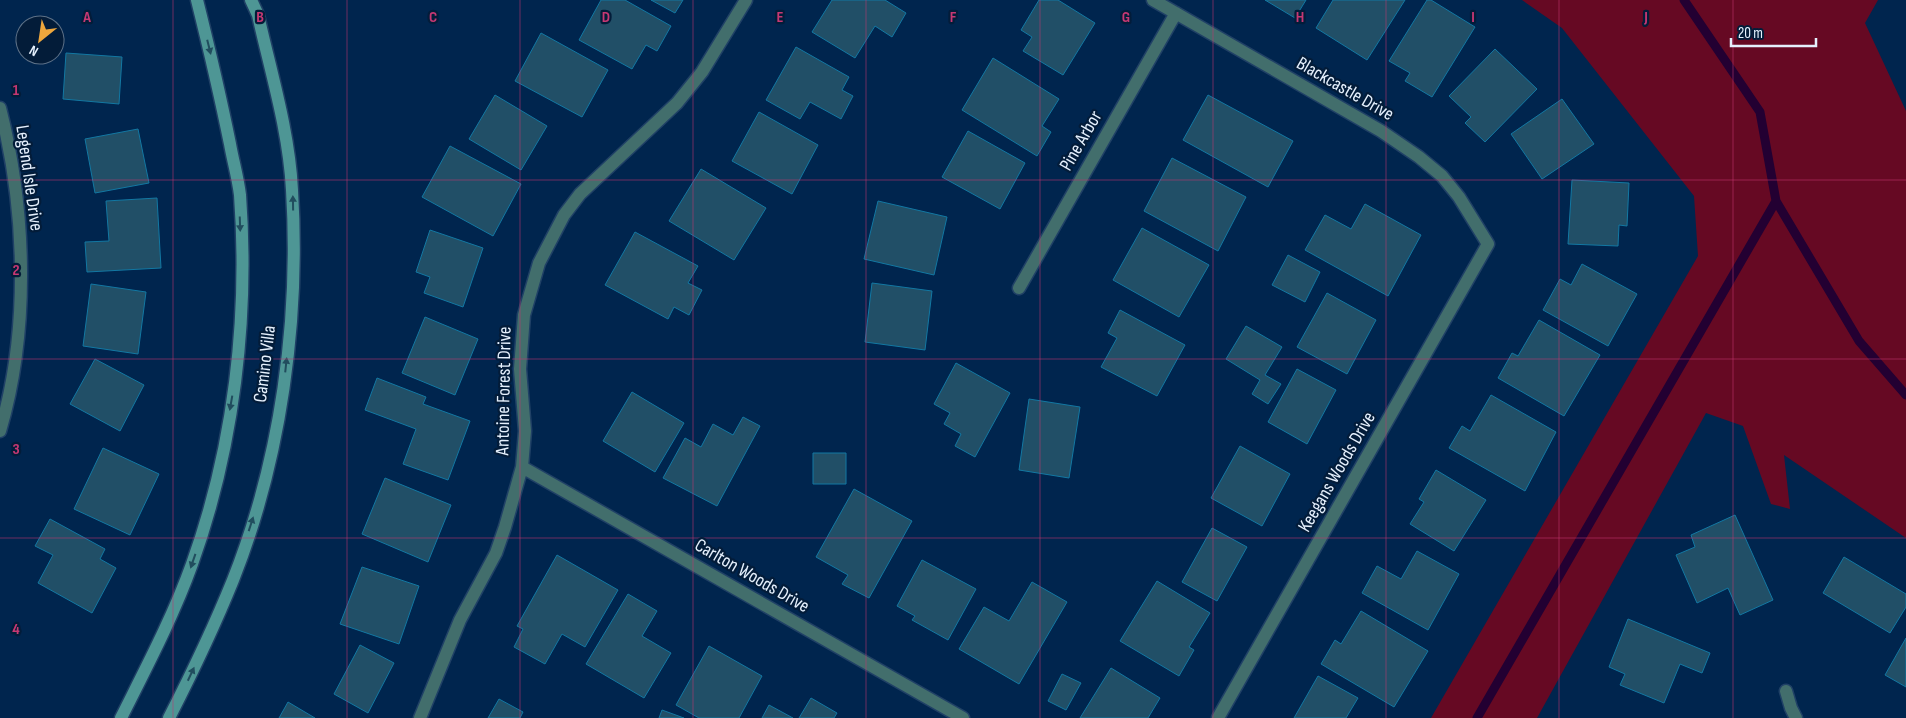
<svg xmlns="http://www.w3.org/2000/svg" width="1906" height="718" font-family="'Sofia Sans Condensed',sans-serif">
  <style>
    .green { fill: #660923 }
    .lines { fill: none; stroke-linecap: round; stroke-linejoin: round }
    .stream { stroke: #230032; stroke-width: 9 }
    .building { fill: #214f67; stroke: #1278a3 }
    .street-casing { stroke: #204166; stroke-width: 15 }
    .secondary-casing { stroke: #204166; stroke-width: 15 }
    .street { stroke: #426e6c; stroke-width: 12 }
    .secondary { stroke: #4e9695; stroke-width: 12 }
    .oneway { fill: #214d5e }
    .grid { fill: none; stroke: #c73873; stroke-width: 1; stroke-opacity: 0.55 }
    .labels { text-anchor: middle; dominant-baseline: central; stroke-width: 4.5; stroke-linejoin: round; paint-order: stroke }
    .street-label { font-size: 19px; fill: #e5f0fd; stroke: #031c39 }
    .grid-label { font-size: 16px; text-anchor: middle; font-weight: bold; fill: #c73873; stroke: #031c39; stroke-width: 4.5; stroke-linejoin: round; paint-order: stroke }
  </style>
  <rect width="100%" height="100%" fill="#00254e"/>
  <path class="green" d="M1522 0H1878L1865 23 1906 111V538L1784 455 1790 509 1771 504 1743 426 1706 413 1537 718H1431L1698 256 1694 196 1562 28Z"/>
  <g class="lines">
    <path class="stream" d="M1684 0 1760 112 1776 201 1859 341 1906 395
      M1477 718 1776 201"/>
  </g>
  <path class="building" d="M601 0H625L671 26 657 51 646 45 632 69 579 40Z
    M651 0H683L675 13Z
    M832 0H885L906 13 892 37 875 26 855 58 812 32Z
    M1039 0H1058L1095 23 1063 75 1023 51 1032 37 1021 30Z
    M1265 0H1306L1295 18Z
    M1333 0H1405L1367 60 1316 28Z
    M1427 0H1431L1475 27 1432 97 1405 81 1410 73 1389 61Z
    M541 33 608 70 582 117 515 81Z
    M796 47 849 77 842 90 853 96 841 119 810 102 800 119 766 100Z
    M1495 49 1537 89 1485 142 1465 123 1471 117 1449 96Z
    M66 53 122 57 119 104 63 99Z
    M993 58 1059 99 1042 126 1051 132 1037 156 962 110Z
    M495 95 547 126 521 170 469 139Z
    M1208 95 1293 141 1268 187 1183 140Z
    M1562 99 1594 144 1542 179 1511 134Z
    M759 112 818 145 792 194 732 161Z
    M138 129 149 183 95 193 85 139Z
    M968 131 1025 163 1000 209 942 177Z
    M450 146 521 184 493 236 422 197Z
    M1172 158 1246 197 1218 251 1144 211Z
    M701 169 766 208 734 260 669 221Z
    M1572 180 1629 183 1627 226 1619 225 1618 246 1568 244Z
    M157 198 161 268 87 272 85 242 109 241 106 201Z
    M878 201 947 217 934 275 864 259Z
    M1365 204 1421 235 1388 296 1305 250 1325 215 1351 229Z
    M1142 228 1209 265 1179 317 1113 280Z
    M430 230 483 248 463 307 424 293 430 277 416 272Z
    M635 232 698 266 688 283 702 290 689 315 674 307 668 319 605 285Z
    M1288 255 1320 272 1305 302 1272 285Z
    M1582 264 1637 294 1608 346 1543 310 1560 279 1571 285Z
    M872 283 932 291 925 350 865 342Z
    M91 284 146 292 138 354 83 346Z
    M1327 293 1376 320 1347 374 1297 347Z
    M1120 310 1185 345 1157 396 1101 367 1117 338 1108 333Z
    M425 317 478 339 455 395 402 373Z
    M1539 320 1600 355 1564 416 1498 378 1512 353 1518 356Z
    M1246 326 1282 347 1265 375 1281 384 1268 404 1252 394 1260 380 1226 359Z
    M95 359 144 385 120 431 70 404Z
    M956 363 1010 393 975 457 955 446 961 434 944 424 950 413 934 404Z
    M1297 369 1336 390 1307 444 1268 422Z
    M377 378 426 397 423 404 470 421 448 480 403 464 416 429 365 410Z
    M632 392 684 423 655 472 603 441Z
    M1491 395 1556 432 1525 491 1449 448 1462 426 1470 431Z
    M1029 399 1080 407 1069 478 1019 470Z
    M743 417 760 426 717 506 663 478 685 438 701 447 713 424 733 435Z
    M1240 446 1290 474 1262 526 1211 498Z
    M103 448 159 474 130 535 74 509Z
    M813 453H846V484H813Z
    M1436 470 1486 500 1454 551 1410 524 1424 502 1419 499Z
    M385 478 451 505 428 562 362 534Z
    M854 489 912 521 869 598 842 584 848 575 816 557Z
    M1735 515 1773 600 1740 615 1728 588 1697 603 1676 555 1695 547 1691 535Z
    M50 519 105 549 100 559 116 568 92 613 38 583 53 555 35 546Z
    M1212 528 1247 547 1217 601 1182 582Z
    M1417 551 1459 574 1428 630 1362 593 1377 566 1401 579Z
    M557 555 618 590 585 647 562 634 545 664 514 647 523 629 517 626Z
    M1844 557 1906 594V607L1890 633 1823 593Z
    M922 560 976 589 948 640 912 620 915 616 897 606Z
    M362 567 419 586 399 644 340 624Z
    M1157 581 1210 613 1189 647 1194 650 1179 676 1120 641Z
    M1032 582 1067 602 1019 684 959 649 984 607 1009 621Z
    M628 594 657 611 642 636 671 653 644 698 586 664Z
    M1361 611 1428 651 1394 707 1321 664 1335 640 1341 644Z
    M1628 619 1710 653 1702 673 1680 664 1664 703 1620 685 1625 674 1609 667Z
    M1906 638V687L1885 675Z
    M360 645 394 663 368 713 334 694Z
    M709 646 762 676 739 718H699L676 705Z
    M1111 668 1160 698 1148 718H1080Z
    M1062 674 1081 683 1066 710 1048 701Z
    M1318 676 1358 698 1346 718H1294Z
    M811 698 837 713 834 718H799Z
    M499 699 523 712 520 718H488Z
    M288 702 315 718H279Z
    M769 705 793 718H762Z
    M662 710 684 718H659Z"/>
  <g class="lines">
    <g class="street-casing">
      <path id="street" d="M1153 0 1381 131 1419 157 1442 176 1459 197 1488 244 1218 718
        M0 108C26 209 30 330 0 431
        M1019 288 1176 13
        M522 467 963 718
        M1786 691 1791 708 1796 718
        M420 718 460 620 496 553 505 527 522 467 525 431 520 369 524 315 539 263 564 215 580 194 677 103 702 72 746 0"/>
    </g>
    <g class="secondary-casing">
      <path id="secondary" d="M121 718C146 668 173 617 192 564 234 447 249 318 240 195 238 178 233 161 230 144 220 95 209 48 197 0
        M169 718C192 673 214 627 233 580 281 459 300 320 292 190 289 131 271 73 258 15L251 0"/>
    </g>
    <use href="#street" class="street"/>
    <use href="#secondary" class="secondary"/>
  </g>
  <defs><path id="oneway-solid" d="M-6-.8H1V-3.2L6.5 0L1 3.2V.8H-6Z" transform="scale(1.25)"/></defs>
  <g class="oneway">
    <use href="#oneway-solid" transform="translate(209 47) rotate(76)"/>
    <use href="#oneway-solid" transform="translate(293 203) rotate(-91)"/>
    <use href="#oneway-solid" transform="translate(240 224) rotate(88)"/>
    <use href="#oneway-solid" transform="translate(286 365) rotate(-84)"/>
    <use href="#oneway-solid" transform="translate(231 403) rotate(100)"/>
    <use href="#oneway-solid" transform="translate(251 524) rotate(-72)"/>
    <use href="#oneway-solid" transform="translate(193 561) rotate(109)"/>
    <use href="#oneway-solid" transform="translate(191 674) rotate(-65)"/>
  </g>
  <path class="grid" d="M173 0V718M347 0V718M520 0V718M693 0V718M866 0V718M1040 0V718M1213 0V718M1386 0V718M1559 0V718M1733 0V718M0 180H1906M0 359H1906M0 538H1906"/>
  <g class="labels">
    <g class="street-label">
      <text transform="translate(1345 89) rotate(30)">Blackcastle Drive</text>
      <text transform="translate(1081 141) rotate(-60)">Pine Arbor</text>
      <text transform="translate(29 178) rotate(82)">Legend Isle Drive</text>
      <text transform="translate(265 364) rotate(-83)">Camino Villa</text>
      <text transform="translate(504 391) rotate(-89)">Antoine Forest Drive</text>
      <text transform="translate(1337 472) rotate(-60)">Keegans Woods Drive</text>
      <text transform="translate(752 576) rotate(30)">Carlton Woods Drive</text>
    </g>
  </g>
  <g class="grid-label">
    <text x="87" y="22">A</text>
    <text x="260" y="22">B</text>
    <text x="433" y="22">C</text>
    <text x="606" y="22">D</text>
    <text x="780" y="22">E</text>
    <text x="953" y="22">F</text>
    <text x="1126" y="22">G</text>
    <text x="1300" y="22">H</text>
    <text x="1473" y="22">I</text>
    <text x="1646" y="22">J</text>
    <text x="16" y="95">1</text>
    <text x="16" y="275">2</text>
    <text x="16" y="454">3</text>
    <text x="16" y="634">4</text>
  </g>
  <g transform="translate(40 40) rotate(210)"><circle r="24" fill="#031c39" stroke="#5d7187"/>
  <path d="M0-4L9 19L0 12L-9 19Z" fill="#eea73d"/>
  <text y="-8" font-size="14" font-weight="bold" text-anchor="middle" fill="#e5f0fd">N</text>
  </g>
  <path d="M1731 38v8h85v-8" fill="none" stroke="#e5f0fd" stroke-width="2.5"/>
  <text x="1738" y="38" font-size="15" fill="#e5f0fd" stroke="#031c39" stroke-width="4" paint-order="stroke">20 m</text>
</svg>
